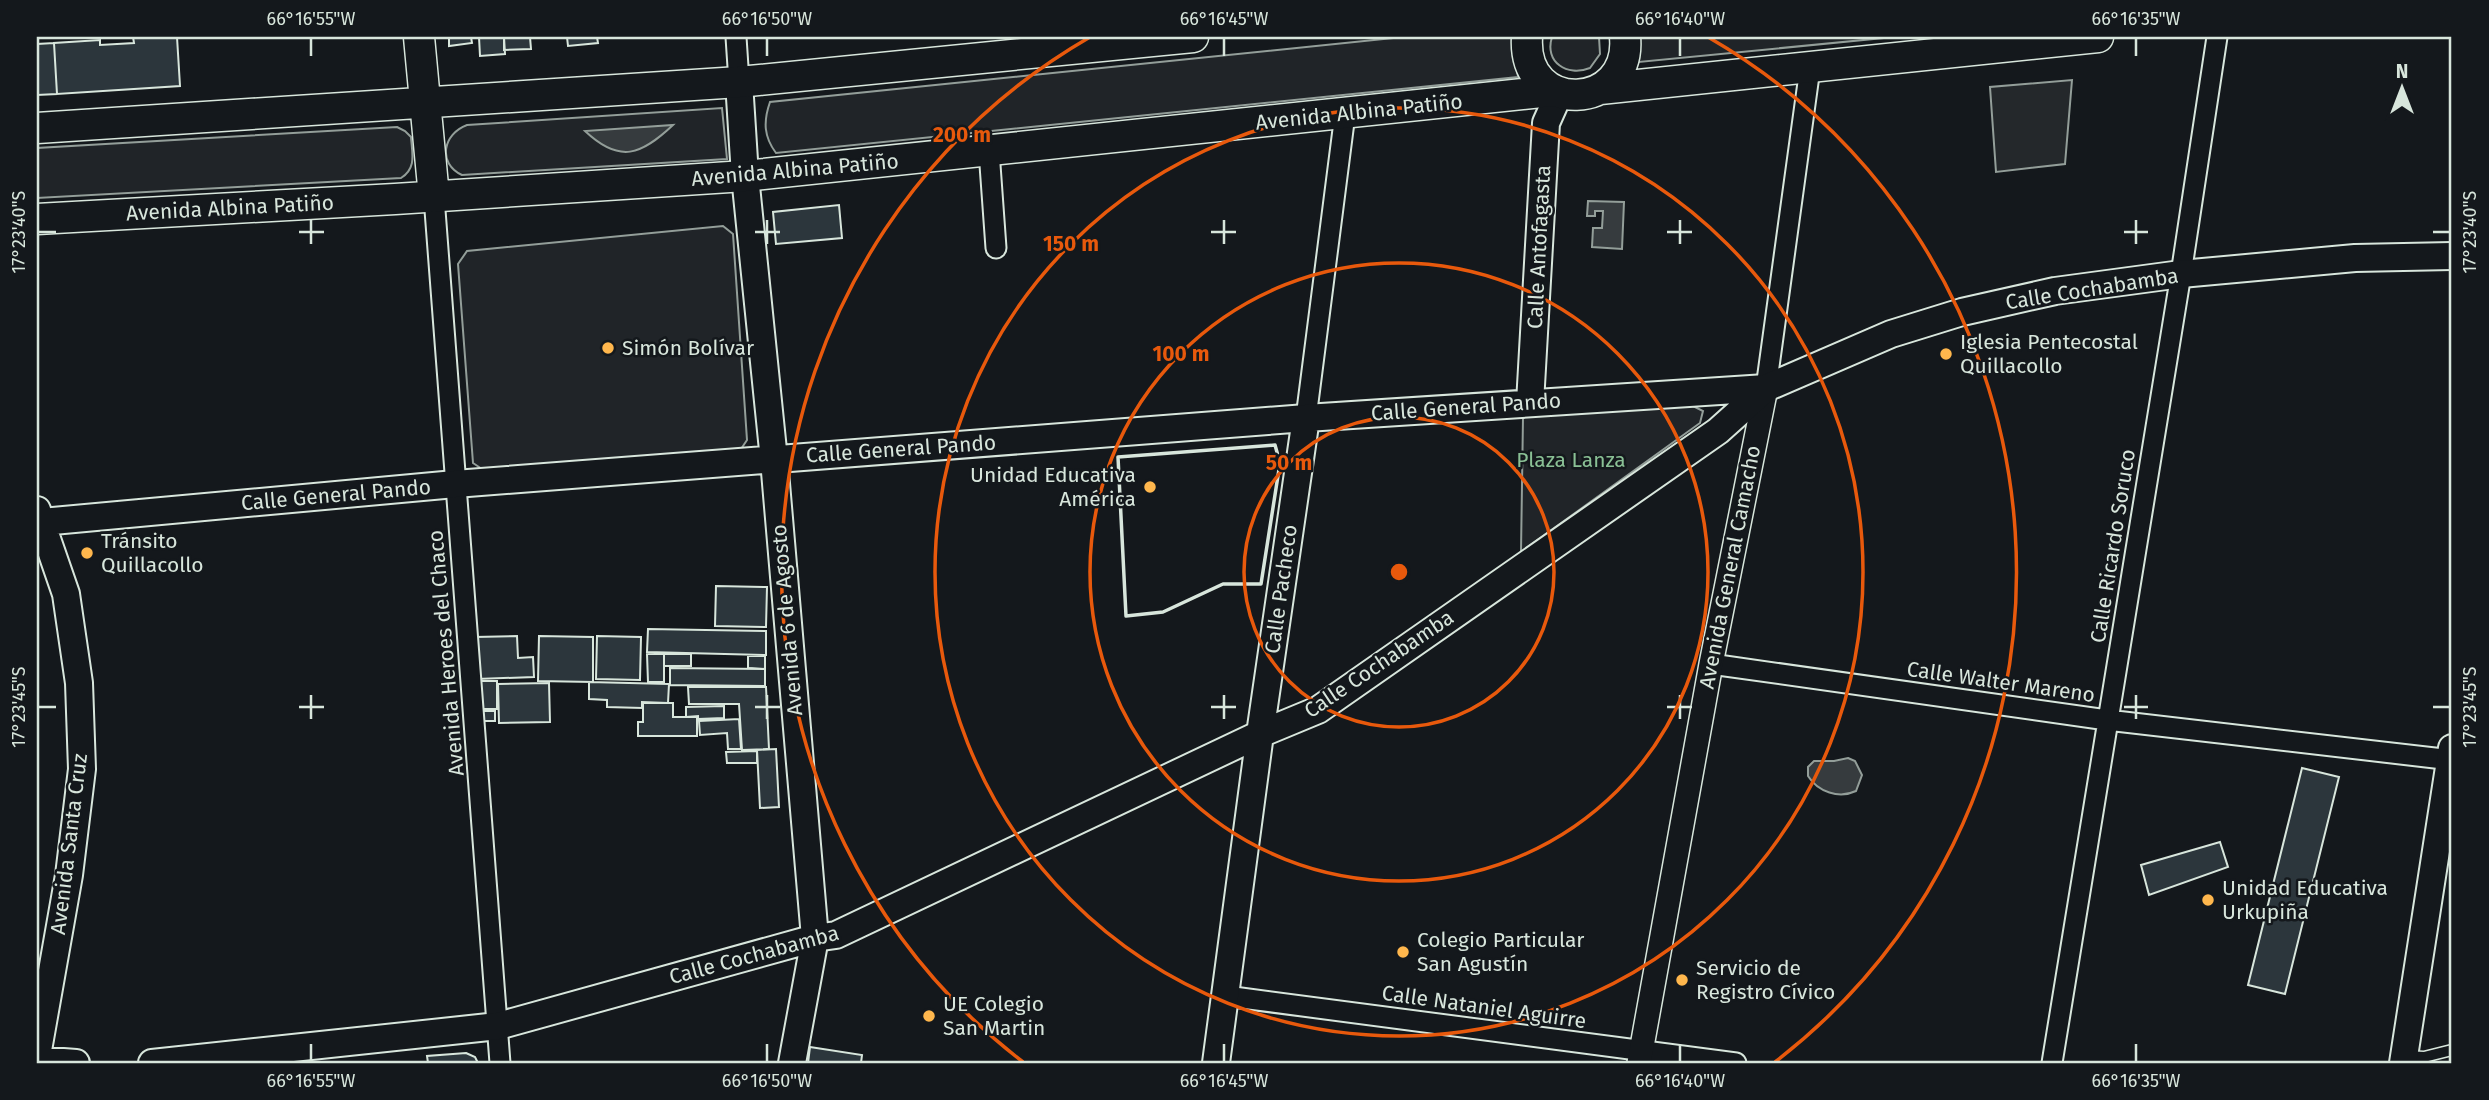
<svg xmlns="http://www.w3.org/2000/svg" width="2489" height="1100" font-family="'Fira Sans',sans-serif">
  <style>
    .green { fill: #202428; stroke: #939e99; stroke-width: 2 }
    .parking { fill: #24282b; stroke: #939e99; stroke-width: 2 }
    .water { fill: #363b3e; stroke: #939e99; stroke-width: 2 }
    .building { fill: #2c363c; stroke: #d8e6dc; stroke-width: 2 }
    .lines { fill: none; stroke-linecap: round; stroke-linejoin: round }
    .service-casing { stroke: #d8e6dc; stroke-width: 13 }
    .minor-casing { stroke: #d8e6dc; stroke-width: 23 }
    .tertiary-casing { stroke: #d8e6dc; stroke-width: 26 }
    .secondary-casing { stroke: #d8e6dc; stroke-width: 30 }
    .primary-casing { stroke: #d8e6dc; stroke-width: 33 }
    .service { stroke: #14181c; stroke-width: 10 }
    .minor { stroke: #14181c; stroke-width: 19 }
    .tertiary { stroke: #14181c; stroke-width: 23 }
    .secondary { stroke: #14181c; stroke-width: 26 }
    .primary { stroke: #14181c; stroke-width: 30 }
    .wall { stroke: #d8e6dc; stroke-width: 3.5 }
    .ticks { fill: none; stroke: #d8e6dc; stroke-width: 2.5 }
    .ring { fill: none; stroke: #e8590c; stroke-width: 3.5 }
    .poi-dot { fill: #ffb74d; stroke: #14181c; stroke-width: 2.5 }
    .labels { text-anchor: middle; dominant-baseline: central; stroke-width: 5; stroke-linejoin: round; paint-order: stroke }
    .street-label { font-size: 21px; fill: #d8e6dc; stroke: #14181c }
    .poi-label { font-size: 21px; fill: #d8e6dc; stroke: #14181c; text-anchor: start }
    .park-label { font-size: 21px; fill: #8ac095; stroke: #14181c }
    .centre { fill: #e8590c; stroke: #14181c; stroke-width: 3.5 }
    .ring-label { font-size: 21px; text-anchor: middle; font-weight: bold; fill: #e8590c; stroke: #14181c; stroke-width: 5; stroke-linejoin: round; paint-order: stroke }
    .neatline { fill: none; stroke: #d8e6dc; stroke-width: 2.5 }
    .ticks-label { font-size: 18px; text-anchor: middle; fill: #d8e6dc }
  </style>
  <rect width="100%" height="100%" fill="#14181c"/>
  <path class="green" d="M1403 37H1514L1518 77 776 153C764 137 763 122 770 102Z
    M1552 37H1599L1600 54 1590 68C1567 77 1544 62 1552 37Z
    M1636 37H1894L1639 62Z
    M722 108 727 159 462 175C437 163 443 134 467 125Z
    M397 127 405 131 411 137C412 153 417 168 401 178L37 198V148Z
    M723 226 733 234 747 440 739 452 485 471 473 463 458 264 467 251Z
    M1691 405 1703 411 1700 423 1521 552 1523 417Z"/>
  <path class="parking" d="M2072 80 2065 164 1996 172 1990 87Z"/>
  <path class="water" d="M673 125C641 155 620 164 585 131Z
    M1588 201 1624 202 1622 249 1592 247 1593 228H1602L1603 211H1595V216H1587Z
    M1848 758 1855 761 1862 775 1856 791C1839 799 1818 792 1808 776V767L1814 761H1834Z"/>
  <path class="building" d="M133 37H177L180 86 57 94 54 43 100 40V45L134 43Z
    M449 37H471L472 43 449 46Z
    M479 37H504L505 54 480 56Z
    M504 37H530L531 49 504 50Z
    M567 37H597L598 43 568 46Z
    M54 43 57 94 37 95V44Z
    M839 205 842 238 776 244 773 212Z
    M716 586 767 587 766 627 715 626Z
    M648 629 766 631V655L647 652Z
    M517 636 518 658 533 657 534 677 477 679 475 637Z
    M539 636 593 637V682L538 681Z
    M597 636 641 637 640 680 596 679Z
    M647 654H664V682H648Z
    M664 654H691V666H664Z
    M748 656H765V669L748 668Z
    M670 668 765 669V686L670 685Z
    M477 681H497V709H478Z
    M589 682 669 684 668 703 642 702V708L607 707V700L589 699Z
    M549 683 550 722 499 723 498 684Z
    M688 687H766L769 749 742 750 739 704H689Z
    M643 703H673V717H697V736H638V722H643Z
    M724 706V718L698 719V716L686 717V707Z
    M481 711H495V721H481Z
    M739 719 741 749H728L727 733 700 735 699 721Z
    M776 749 779 807 760 808 757 750Z
    M757 751V763H727L726 752Z
    M2302 768 2339 777 2285 994 2248 985Z
    M2220 842 2228 867 2149 895 2141 865Z
    M810 1047 862 1055 861 1063H808Z
    M466 1053 475 1057 478 1063H428L427 1056Z"/>
  <g class="lines">
    <g class="service-casing">
      <path id="service" d="M2405 1056 2424 1057 2452 1050"/>
    </g>
    <g class="minor-casing">
      <path id="minor" d="M736 37 739 82
        M989 151 996 248
        M434 197 500 1063
        M1766 388 1810 68
        M1306 418 1345 114
        M1711 664 2107 720 2452 760
        M1226 996 1736 1063
        M2052 1063 2181 274 2217 37"/>
    </g>
    <g class="tertiary-casing">
      <path id="tertiary" d="M1639 1063 1711 664 1766 388"/>
    </g>
    <g class="secondary-casing">
      <path id="secondary" d="M739 82 745 176 774 460 815 938 792 1063
        M1530 403 1546 123 1559 94
        M37 510 66 594 79 683 82 769 69 875 37 1056
        M42 522 455 484 1306 418 1766 388
        M37 1060 76 1063
        M152 1063 498 1026 815 938 836 935 1260 734 1318 710 1718 431 1766 388 1891 334 1962 312 2055 291 2181 274 2355 258 2452 256
        M1216 1063 1260 734 1306 418
        M2403 1063 2452 748"/>
    </g>
    <g class="primary-casing">
      <path id="primary" d="M419 37 434 197
        M1527 37C1522 117 1632 111 1625 37
        M1600 89 2098 37
        M37 128 739 82 1193 37
        M37 219 395 199 745 176 1551 91"/>
    </g>
    <use href="#service" class="service"/>
    <use href="#minor" class="minor"/>
    <use href="#tertiary" class="tertiary"/>
    <use href="#secondary" class="secondary"/>
    <use href="#primary" class="primary"/>
    <path class="wall" d="M1275 445 1280 463 1261 584H1223L1163 612 1126 616 1118 457Z"/>
  </g>
  <path class="ticks" d="M311 38V56M767 38V56M1224 38V56M1680 38V56M2136 38V56M311 220V244M767 220V244M1224 220V244M1680 220V244M2136 220V244M38 232H56M299 232H324M755 232H780M1211 232H1236M1667 232H1692M2124 232H2148M2433 232H2450M311 695V719M767 695V719M1224 695V719M1680 695V719M2136 695V719M38 707H56M299 707H324M755 707H780M1211 707H1236M1667 707H1692M2124 707H2148M2433 707H2450M311 1044V1062M767 1044V1062M1224 1044V1062M1680 1044V1062M2136 1044V1062"/>
  <g class="ring">
    <circle cx="1399" cy="572" r="155"/>
    <circle cx="1399" cy="572" r="309"/>
    <circle cx="1399" cy="572" r="464"/>
    <path d="M1023 1062A618 618 0 0 1 1090 37M1708 37A618 618 0 0 1 1775 1062"/>
  </g>
  <g class="poi-dot">
    <circle cx="608" cy="348" r="7"/>
    <circle cx="1946" cy="354" r="7"/>
    <circle cx="1150" cy="487" r="7"/>
    <circle cx="87" cy="553" r="7"/>
    <circle cx="2208" cy="900" r="7"/>
    <circle cx="1403" cy="952" r="7"/>
    <circle cx="1682" cy="980" r="7"/>
    <circle cx="929" cy="1016" r="7"/>
  </g>
  <g class="labels">
    <g class="street-label">
      <text transform="translate(1359 112) rotate(-6)">Avenida Albina Patiño</text>
      <text transform="translate(795 170) rotate(-5)">Avenida Albina Patiño</text>
      <text transform="translate(230 208) rotate(-3)">Avenida Albina Patiño</text>
      <text transform="translate(1539 247) rotate(-87)">Calle Antofagasta</text>
      <text transform="translate(2092 289) rotate(-9)">Calle Cochabamba</text>
      <text transform="translate(1466 407) rotate(-4)">Calle General Pando</text>
      <text transform="translate(901 449) rotate(-4)">Calle General Pando</text>
      <text transform="translate(336 495) rotate(-5)">Calle General Pando</text>
      <text transform="translate(2113 546) rotate(-81)">Calle Ricardo Soruco</text>
      <text transform="translate(1730 567) rotate(-79)">Avenida General Camacho</text>
      <text transform="translate(1281 589) rotate(-82)">Calle Pacheco</text>
      <text transform="translate(787 620) rotate(-95)">Avenida 6 de Agosto</text>
      <text transform="translate(446 653) rotate(-95)">Avenida Heroes del Chaco</text>
      <text transform="translate(1379 664) rotate(-34)">Calle Cochabamba</text>
      <text transform="translate(2001 682) rotate(8)">Calle Walter Mareno</text>
      <text transform="translate(69 844) rotate(-83)">Avenida Santa Cruz</text>
      <text transform="translate(754 955) rotate(-15)">Calle Cochabamba</text>
      <text transform="translate(1484 1007) rotate(8)">Calle Nataniel Aguirre</text>
    </g>
    <g class="poi-label">
      <text x="1960" y="342">Iglesia Pentecostal<tspan x="1960" dy="24">Quillacollo</tspan></text>
      <text x="622" y="348">Simón Bolívar</text>
      <text x="1136" y="475" text-anchor="end">Unidad Educativa<tspan x="1136" dy="24">América</tspan></text>
      <text x="101" y="541">Tránsito<tspan x="101" dy="24">Quillacollo</tspan></text>
      <text x="2222" y="888">Unidad Educativa<tspan x="2222" dy="24">Urkupiña</tspan></text>
      <text x="1417" y="940">Colegio Particular<tspan x="1417" dy="24">San Agustín</tspan></text>
      <text x="1696" y="968">Servicio de<tspan x="1696" dy="24">Registro Cívico</tspan></text>
      <text x="943" y="1004">UE Colegio<tspan x="943" dy="24">San Martin</tspan></text>
    </g>
    <g class="park-label">
      <text x="1571" y="460">Plaza Lanza</text>
    </g>
  </g>
  <circle cx="1399" cy="572" r="10" class="centre"/>
  <g class="ring-label">
    <text x="962" y="142">200 m</text>
    <text x="1071" y="251">150 m</text>
    <text x="1181" y="361">100 m</text>
    <text x="1289" y="470">50 m</text>
  </g>
  <rect width="2489" height="1100" fill="none" stroke="#14181c" stroke-width="77"/>
  <g transform="translate(2402 88)" stroke="#14181c" stroke-width="5" paint-order="stroke">
  <path d="M0-5L12 26L0 18L-12 26Z" fill="#d8e6dc"/>
  <text y="-10" font-size="19" font-weight="bold" text-anchor="middle" fill="#d8e6dc">N</text>
  </g>
  <rect x="38" y="38" width="2412" height="1024" class="neatline"/>
  <g class="ticks-label">
    <text x="311" y="25">66°16'55"W</text>
    <text x="767" y="25">66°16'50"W</text>
    <text x="1224" y="25">66°16'45"W</text>
    <text x="1680" y="25">66°16'40"W</text>
    <text x="2136" y="25">66°16'35"W</text>
    <text transform="translate(19 232) rotate(-90)" y="6">17°23'40"S</text>
    <text transform="translate(2470 232) rotate(-90)" y="6">17°23'40"S</text>
    <text transform="translate(19 707) rotate(-90)" y="6">17°23'45"S</text>
    <text transform="translate(2470 707) rotate(-90)" y="6">17°23'45"S</text>
    <text x="311" y="1087">66°16'55"W</text>
    <text x="767" y="1087">66°16'50"W</text>
    <text x="1224" y="1087">66°16'45"W</text>
    <text x="1680" y="1087">66°16'40"W</text>
    <text x="2136" y="1087">66°16'35"W</text>
  </g>
</svg>
